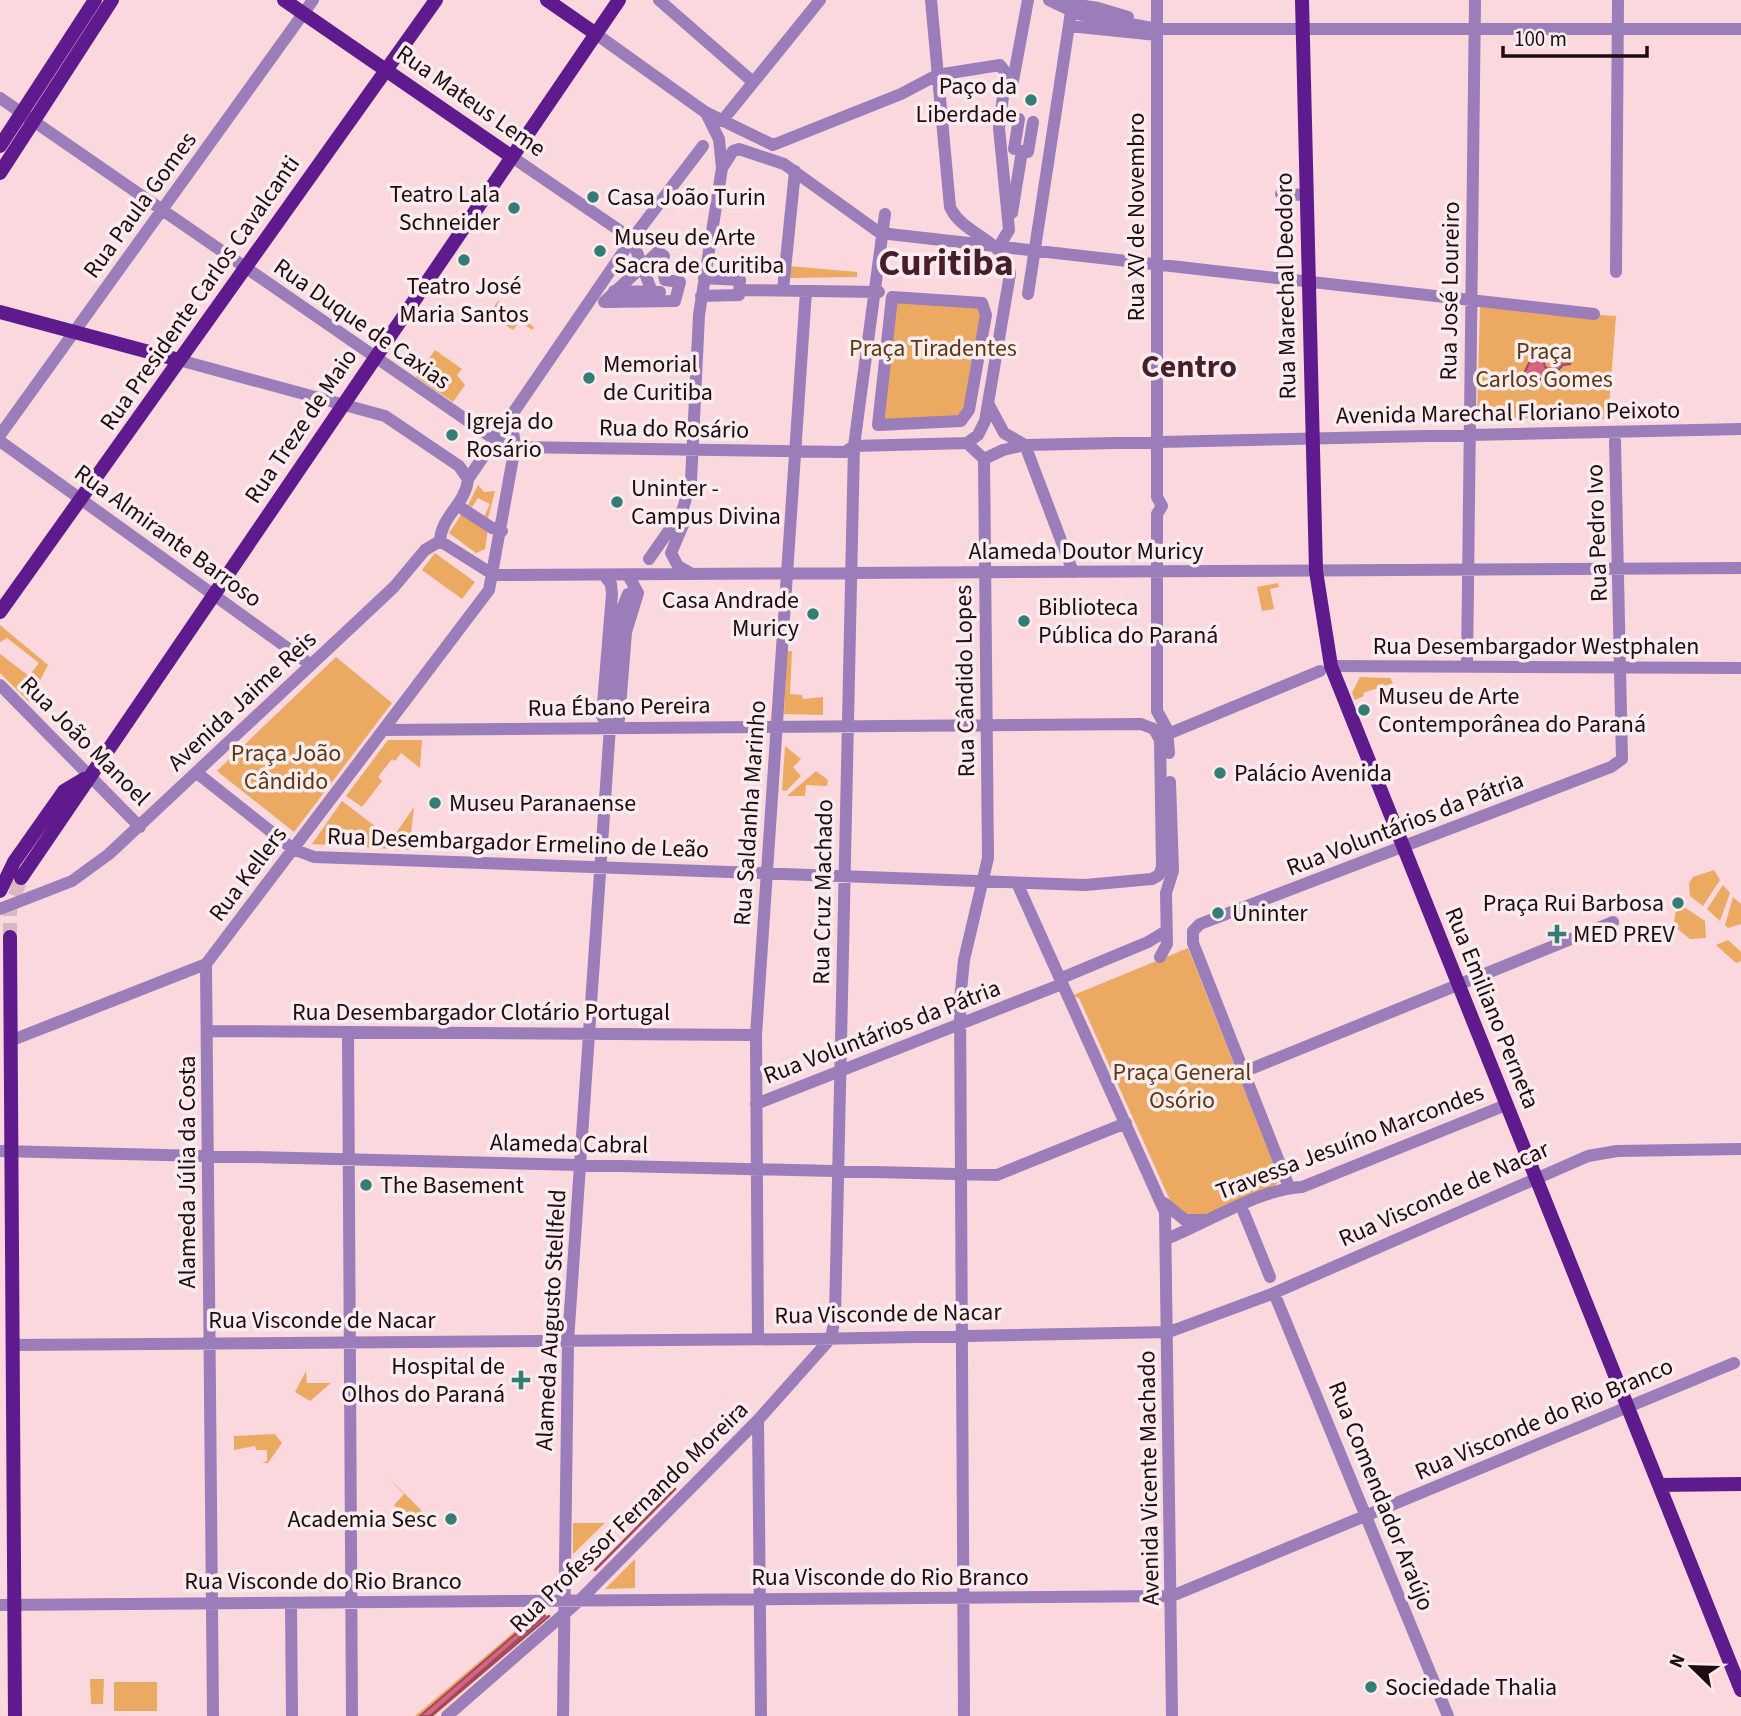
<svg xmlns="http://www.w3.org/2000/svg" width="1741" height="1716" font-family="'Source Sans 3',sans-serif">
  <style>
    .green { fill: #eba962 }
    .water { fill: #d66380; stroke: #9f495e; stroke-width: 2 }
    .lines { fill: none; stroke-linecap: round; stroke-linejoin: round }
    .stream { stroke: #9f495e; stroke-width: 2.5 }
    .major-tunnel { stroke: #d9b9bf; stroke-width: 14; stroke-dasharray: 14 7; stroke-linecap: butt }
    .minor { stroke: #9a7db9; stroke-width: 12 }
    .major { stroke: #5f1b8e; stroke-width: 14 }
    .poi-dot { fill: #357c75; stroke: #f8ecee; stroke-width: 2.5 }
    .labels { text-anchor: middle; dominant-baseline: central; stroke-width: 7; stroke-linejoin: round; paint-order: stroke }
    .poi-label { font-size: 24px; fill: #1f0c10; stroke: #f8ecee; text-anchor: start }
    .street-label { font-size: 24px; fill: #1f0c10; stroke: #f8ecee }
    .park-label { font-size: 24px; fill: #5b3912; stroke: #f8ecee }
    .district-label { font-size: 32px; font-weight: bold; fill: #481f29; stroke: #f8ecee }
    .town-label { font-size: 38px; font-weight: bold; fill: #481f29; stroke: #f8ecee }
  </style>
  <rect width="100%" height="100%" fill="#fad8de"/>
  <path class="green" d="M788 266 857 272V277L787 278Z
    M892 297 982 303 967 417 879 425Z
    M498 301 534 327 532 330 520 321 513 330 489 314Z
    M1480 307 1616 316 1608 419 1477 418Z
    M435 350 462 369 457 375 465 385 453 402 416 377Z
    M478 485 484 492 495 491 488 518 484 517 490 504 478 498 472 507 468 505Z
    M463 512 488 529 485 549 476 553 449 533Z
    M435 553 475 582 462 599 422 570Z
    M1278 583 1279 587 1270 589 1274 609 1262 611 1257 587Z
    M0 625 48 665 29 702 0 673V654L29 676 39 663 7 638 0 642Z
    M787 651H792L790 694 802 695 803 699 823 697V715L784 714Z
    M336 657 392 703 294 832 217 771Z
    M1360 677 1390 678 1393 683 1363 693 1364 696 1355 700 1352 693Z
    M388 740H422L420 768 401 753 395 761 392 759 378 777 382 781 362 807 346 796Z
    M785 746 801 759 793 767 801 776 786 791 782 790Z
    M816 771 828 780 827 786 806 785 805 796H787Z
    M342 801 392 839 414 807 409 850 312 844Z
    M1714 870 1720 880 1703 906 1690 896 1689 883 1693 877Z
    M1723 885 1730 893 1720 921 1707 909Z
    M1733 897 1741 904V924L1728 928 1725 925Z
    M1684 907 1705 921 1706 938 1690 939 1674 926 1675 913Z
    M1728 940 1741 952V961L1736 963 1716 945Z
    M1188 948 1280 1180 1274 1187 1195 1219 1173 1207 1079 998 1071 996Z
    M306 1371 307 1383H331L310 1401 295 1392Z
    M275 1434 282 1443 268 1463H262L267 1461V1450H256L255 1446 234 1450V1436Z
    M386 1475 424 1513 412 1525 394 1505 404 1494Z
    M573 1523H605L573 1554Z
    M635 1559V1588L605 1589Z
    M542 1612 547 1616 545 1621 434 1716H430L545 1617 541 1613 420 1716H415L536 1613Z
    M90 1679H104L103 1704H91Z
    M114 1682H157V1711H114Z"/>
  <path class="water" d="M1568 356 1572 358 1570 364 1563 365 1551 378 1542 377 1538 383H1533L1524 373 1531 359 1543 358 1545 367 1549 369Z
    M541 1612 545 1616 430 1716H420Z"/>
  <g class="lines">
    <path class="stream" d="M595 1570 675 1489
      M431 1716 549 1616"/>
    <path class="major-tunnel" d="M10 937V909L21 878"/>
    <path class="minor" d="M659 0 753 82
      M931 0 950 207C963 236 1006 239 1010 274L985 421 978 435 967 443
      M1049 0 1078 14 1157 29H1741
      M1157 0V497L1162 506 1157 514V711L1167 729 1169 753
      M1060 2 1098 8 1128 17
      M1069 26 1157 35
      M596 34 705 112 773 145 901 94 937 75 1000 65 1006 73 999 128 1009 230 998 248
      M1012 86 1028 0
      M0 98 500 443 515 447 845 452 854 446
      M1019 119 1014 149 1028 152 1033 122
      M722 121 820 0
      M512 157 632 239
      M722 168 733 151 739 149 784 164 880 233 1594 314
      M1281 194 1307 195
      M1012 213 1022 151
      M632 239 652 292
      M658 252 664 256 661 258 665 280 680 282 675 301 604 302Z
      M1616 272 1618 0
      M739 290 879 292
      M783 290 795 171
      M614 291 660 292
      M1028 294 1071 12
      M701 296 739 295 740 280 704 278
      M892 297 982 303 986 315 969 410 961 421 878 425Z
      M179 360 385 416 459 466 468 479
      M989 405 1004 433 1025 445
      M0 435 313 0
      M0 441 311 665
      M1025 445 1073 572
      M854 446 967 443
      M984 459 1003 450 1025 445 1741 429
      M457 505 492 528 502 531
      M683 525 671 553 678 566 690 573
      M440 541 494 575 1741 568
      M440 541C441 516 466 504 468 479L632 239 703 146
      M649 559 682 512 691 481 699 315 722 168 719 139 707 115
      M604 575 611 584 612 594 602 716 609 728
      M1331 666 1741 668
      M1467 667 1475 0
      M0 685 140 827
      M610 728 619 719 626 632 638 593 628 575
      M1168 734 1320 671
      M197 773 293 849 314 857 1085 885 1152 879 1159 875 1162 867 1160 740 1154 729 1141 724 384 730
      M1017 883 1165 1212 1172 1716
      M0 909 72 881 109 854 394 587 425 550 440 541
      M1160 957 1167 944 1166 893 1173 871 1170 782
      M206 964 213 1716
      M1064 977 1148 942 1166 931
      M207 1031 756 1035
      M348 1032 352 1716
      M10 1041 206 964 489 590 515 447 511 415
      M1253 1068 1613 922
      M756 1104 1062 984
      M0 1151 997 1175 1126 1123
      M1289 1187 1193 943V931L1200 924 1611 767 1622 759 1615 441
      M1164 1203 1185 1220H1205
      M1244 1213 1270 1277
      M1166 1239C1207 1223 1259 1189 1302 1187L1506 1105
      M1274 1293 1448 1716
      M831 1338 835 1317 854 446 885 214
      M758 1339 756 1035 806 291
      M12 1345 813 1339 1169 1332 1274 1293 1588 1156 1617 1151 1741 1149
      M758 1420 761 1716
      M291 1603 292 1716
      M0 1605 1172 1596 1734 1363
      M447 1716 580 1600 758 1420 831 1338
      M563 1716 568 1341 616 639 620 614 628 594
      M964 1716 960 1001 964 960 988 858 984 459 967 443"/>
    <path class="major" d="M284 0 512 157
      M547 0 596 34
      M1302 0 1316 571 1331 666 1741 1690
      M0 146 95 0
      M0 173 112 0
      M0 312 179 360
      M0 612 436 0
      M21 878 619 0
      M0 891 14 862 64 791 84 779
      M10 937 15 1716
      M1659 1485 1741 1484"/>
  </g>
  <g class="poi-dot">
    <circle cx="1031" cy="100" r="7"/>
    <circle cx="593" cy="197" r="7"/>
    <circle cx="514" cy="208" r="7"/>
    <circle cx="600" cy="251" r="7"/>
    <circle cx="464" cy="260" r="7"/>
    <circle cx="589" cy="378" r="7"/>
    <circle cx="452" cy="435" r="7"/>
    <circle cx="617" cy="502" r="7"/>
    <circle cx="813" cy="614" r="7"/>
    <circle cx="1024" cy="621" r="7"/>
    <circle cx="1364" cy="710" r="7"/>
    <circle cx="1220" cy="773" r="7"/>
    <circle cx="435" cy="803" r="7"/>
    <circle cx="1678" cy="903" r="7"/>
    <circle cx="1218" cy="913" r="7"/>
    <path d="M1553.5 923.5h7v7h7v7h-7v7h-7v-7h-7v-7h7z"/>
    <circle cx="366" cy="1185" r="7"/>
    <path d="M517.5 1369.5h7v7h7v7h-7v7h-7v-7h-7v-7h7z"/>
    <circle cx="451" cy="1519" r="7"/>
    <circle cx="1371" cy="1687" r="7"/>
  </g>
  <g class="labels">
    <g class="poi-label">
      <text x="1017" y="86" text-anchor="end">Paço da<tspan x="1017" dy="28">Liberdade</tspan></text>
      <text x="500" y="194" text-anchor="end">Teatro Lala<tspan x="500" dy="28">Schneider</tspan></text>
      <text x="607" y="197">Casa João Turin</text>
      <text x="614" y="237">Museu de Arte<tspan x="614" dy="28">Sacra de Curitiba</tspan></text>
      <text x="464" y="286" text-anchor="middle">Teatro José<tspan x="464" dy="28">Maria Santos</tspan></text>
      <text x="603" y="364">Memorial<tspan x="603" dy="28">de Curitiba</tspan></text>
      <text x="466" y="421">Igreja do<tspan x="466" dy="28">Rosário</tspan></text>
      <text x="631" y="488">Uninter -<tspan x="631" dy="28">Campus Divina</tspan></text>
      <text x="799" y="600" text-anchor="end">Casa Andrade<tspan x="799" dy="28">Muricy</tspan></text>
      <text x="1038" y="607">Biblioteca<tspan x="1038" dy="28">Pública do Paraná</tspan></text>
      <text x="1378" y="696">Museu de Arte<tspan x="1378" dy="28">Contemporânea do Paraná</tspan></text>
      <text x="1234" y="773">Palácio Avenida</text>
      <text x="449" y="803">Museu Paranaense</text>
      <text x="1664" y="903" text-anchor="end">Praça Rui Barbosa</text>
      <text x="1232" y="913">Uninter</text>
      <text x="1573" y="934">MED PREV</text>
      <text x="380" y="1185">The Basement</text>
      <text x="505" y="1366" text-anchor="end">Hospital de<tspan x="505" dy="28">Olhos do Paraná</tspan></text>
      <text x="437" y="1519" text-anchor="end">Academia Sesc</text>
      <text x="1385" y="1687">Sociedade Thalia</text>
    </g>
    <g class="street-label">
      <text transform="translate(471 101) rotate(35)">Rua Mateus Leme</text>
      <text transform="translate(140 205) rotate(-54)">Rua Paula Gomes</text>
      <text transform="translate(1136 217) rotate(-90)">Rua XV de Novembro</text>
      <text transform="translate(1286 286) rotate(-91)">Rua Marechal Deodoro</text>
      <text transform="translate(1450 291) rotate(-89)">Rua José Loureiro</text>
      <text transform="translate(200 293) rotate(-55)">Rua Presidente Carlos Cavalcanti</text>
      <text transform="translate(362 324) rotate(35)">Rua Duque de Caxias</text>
      <text transform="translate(1508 413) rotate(-1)">Avenida Marechal Floriano Peixoto</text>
      <text transform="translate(301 426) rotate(-56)">Rua Treze de Maio</text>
      <text transform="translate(674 429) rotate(1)">Rua do Rosário</text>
      <text transform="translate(1597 533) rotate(-92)">Rua Pedro Ivo</text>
      <text transform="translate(168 536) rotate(36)">Rua Almirante Barroso</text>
      <text x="1086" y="551">Alameda Doutor Muricy</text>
      <text x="1536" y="646">Rua Desembargador Westphalen</text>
      <text transform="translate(965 681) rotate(-91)">Rua Cândido Lopes</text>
      <text transform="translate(242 701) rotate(-43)">Avenida Jaime Reis</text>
      <text transform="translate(619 707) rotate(-1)">Rua Ébano Pereira</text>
      <text transform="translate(85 741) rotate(45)">Rua João Manoel</text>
      <text transform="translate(750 813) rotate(-86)">Rua Saldanha Marinho</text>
      <text transform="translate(1405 824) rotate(-21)">Rua Voluntários da Pátria</text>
      <text transform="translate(518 843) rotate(2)">Rua Desembargador Ermelino de Leão</text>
      <text transform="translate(248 874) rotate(-53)">Rua Kellers</text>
      <text transform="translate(823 892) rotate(-89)">Rua Cruz Machado</text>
      <text transform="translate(1492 1008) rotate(68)">Rua Emiliano Perneta</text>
      <text x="481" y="1012">Rua Desembargador Clotário Portugal</text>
      <text transform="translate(882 1032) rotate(-21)">Rua Voluntários da Pátria</text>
      <text transform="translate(1350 1142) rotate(-21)">Travessa Jesuíno Marcondes</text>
      <text transform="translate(569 1144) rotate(1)">Alameda Cabral</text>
      <text transform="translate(187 1172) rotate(-90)">Alameda Júlia da Costa</text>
      <text transform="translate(1444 1194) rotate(-24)">Rua Visconde de Nacar</text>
      <text transform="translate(888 1314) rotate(-1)">Rua Visconde de Nacar</text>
      <text x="322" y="1320">Rua Visconde de Nacar</text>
      <text transform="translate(551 1320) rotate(-87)">Alameda Augusto Stellfeld</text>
      <text transform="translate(1544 1419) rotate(-23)">Rua Visconde do Rio Branco</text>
      <text transform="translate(1149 1478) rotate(-91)">Avenida Vicente Machado</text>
      <text transform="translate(1381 1496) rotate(68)">Rua Comendador Araújo</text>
      <text transform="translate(629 1517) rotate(-44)">Rua Professor Fernando Moreira</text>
      <text x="890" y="1577">Rua Visconde do Rio Branco</text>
      <text x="323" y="1581">Rua Visconde do Rio Branco</text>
    </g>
    <g class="park-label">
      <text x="933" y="348">Praça Tiradentes</text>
      <text x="1544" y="351">Praça<tspan x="1544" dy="28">Carlos Gomes</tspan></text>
      <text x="286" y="753">Praça João<tspan x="286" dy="28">Cândido</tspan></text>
      <text x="1182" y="1072">Praça General<tspan x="1182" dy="28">Osório</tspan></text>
    </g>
    <g class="district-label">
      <text x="1189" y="367">Centro</text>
    </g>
    <g class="town-label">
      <text x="946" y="263">Curitiba</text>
    </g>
  </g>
  <g transform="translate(1692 1667) rotate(293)" stroke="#f8ecee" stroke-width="5" paint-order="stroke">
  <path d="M0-5L12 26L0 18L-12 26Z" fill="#1f0c10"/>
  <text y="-10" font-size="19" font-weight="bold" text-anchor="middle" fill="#1f0c10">N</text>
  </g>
  <path d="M1503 46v10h144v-10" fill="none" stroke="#1f0c10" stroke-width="3.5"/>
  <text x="1514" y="46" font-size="21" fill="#1f0c10" stroke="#f8ecee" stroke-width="5" paint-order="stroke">100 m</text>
</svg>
